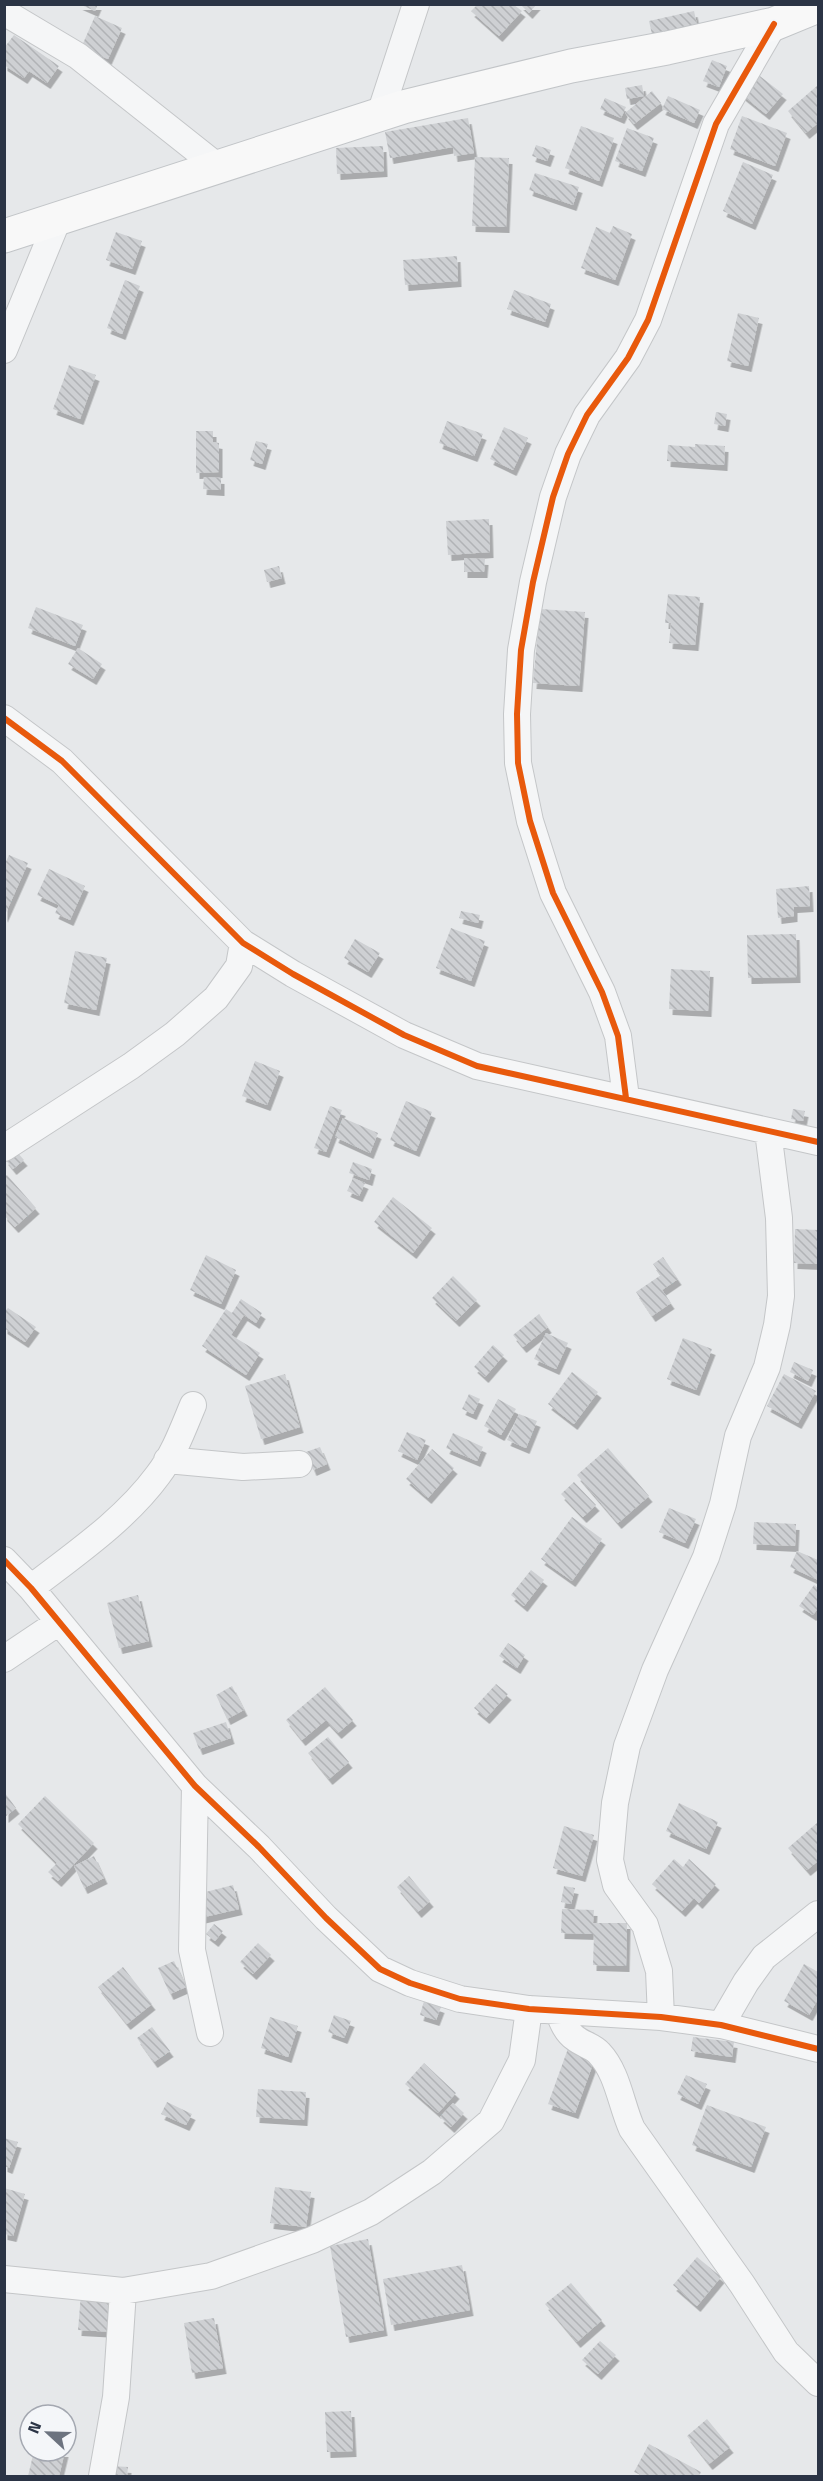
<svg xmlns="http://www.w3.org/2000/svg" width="823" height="2481" font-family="'Titillium Web',sans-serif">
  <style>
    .building { fill: url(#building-back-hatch); filter: url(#shadow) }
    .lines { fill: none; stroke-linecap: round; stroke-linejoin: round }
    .minor-casing { stroke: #c4c6c8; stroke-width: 28 }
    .major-casing { stroke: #c2c5c8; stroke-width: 35 }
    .minor { stroke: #f5f6f7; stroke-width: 26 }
    .major { stroke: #f8f8f8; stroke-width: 33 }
    .cycleway-casing { stroke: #f4f6f9; stroke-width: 10 }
    .cycleway { stroke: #e8590c; stroke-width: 6 }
  </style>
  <defs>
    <pattern id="building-back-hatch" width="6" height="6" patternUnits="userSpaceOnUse" patternTransform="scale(1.5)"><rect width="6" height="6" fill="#ced0d3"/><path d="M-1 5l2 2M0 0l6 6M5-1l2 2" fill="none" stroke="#b1b3b6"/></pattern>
    <filter id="shadow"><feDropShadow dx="3.5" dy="6" stdDeviation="0" flood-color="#0004"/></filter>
  </defs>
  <rect width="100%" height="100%" fill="#e6e8ea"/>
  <path class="building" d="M79 4H98L95 11Z
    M520 4H537L529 13Z
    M477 5H514L522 11 499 36 471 11Z
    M694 11 698 29 653 39 649 21Z
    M95 16 122 28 108 59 81 48Z
    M14 35 59 66 47 83 29 71 24 78 4 65V48Z
    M712 60 727 66 719 87 703 81Z
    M752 70 783 94 766 114 736 90Z
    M642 85 644 96 627 99 625 88Z
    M818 85V123L806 133 788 111Z
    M652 91 661 103 634 124 625 113Z
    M668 96 700 110 694 123 662 109Z
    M605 98 626 107 621 118 600 109Z
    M742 116 787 133 775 166 730 149Z
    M468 118 474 153 454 156 453 147 390 158 385 132Z
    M581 126 614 138 599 181 565 168Z
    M627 128 654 138 642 171 615 161Z
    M536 145 551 150 547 161 532 156Z
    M383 146 384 171 337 174 336 148Z
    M475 157 509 158 506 227 472 226Z
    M743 162 773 175 752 224 723 211Z
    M535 173 579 187 573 205 529 190Z
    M613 226 632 234 615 280 581 268 596 227 610 233Z
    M116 232 142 241 132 269 106 260Z
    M457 256 458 281 405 285 403 260Z
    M125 280 140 286 122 334 107 328Z
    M514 290 551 304 545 322 507 309Z
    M738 313 759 318 748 366 727 361Z
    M69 365 96 375 80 419 53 409Z
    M716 412 727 414 725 426 714 424Z
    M447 421 483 434 474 456 439 443Z
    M504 427 528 438 513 470 490 459Z
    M196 431H213V442L219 443V472L196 473Z
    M256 441 268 444 262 464 250 460Z
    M695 444 725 446 724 465 667 461 668 445 695 447Z
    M204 477 221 478V490L203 489Z
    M489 519 490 552 448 555 446 521Z
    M464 558 485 559 484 572H464Z
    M279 566 282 578 267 582 264 570Z
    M668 594 700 597 695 645 669 643 671 623H665Z
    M36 607 83 625 75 646 28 628Z
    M540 609 585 612 579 686 533 683Z
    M78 648 102 664 93 679 68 664Z
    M9 855 28 863 4 917V866Z
    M49 869 85 886 70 920 55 913 59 905 37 895Z
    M809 886 810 906 794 907V916L778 918 776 889Z
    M461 911 480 915 478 923 459 918Z
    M451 928 485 941 471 981 436 968Z
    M796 934 797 977 748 978 747 935Z
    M355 939 380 953 368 972 344 958Z
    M75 951 107 958 96 1010 64 1003Z
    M671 969 710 971 708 1011 669 1009Z
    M255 1061 280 1071 267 1105 242 1096Z
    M406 1101 432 1112 416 1151 390 1140Z
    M330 1106 342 1110 326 1152 314 1148Z
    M793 1109 805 1111 803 1121 791 1119Z
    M343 1118 378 1133 370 1153 335 1137Z
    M15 1150 24 1160 13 1169 5 1159Z
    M353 1162 372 1169 369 1180 349 1173Z
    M7 1175 36 1208 15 1227 4 1215V1177Z
    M353 1178 365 1183 359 1196 347 1191Z
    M393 1197 432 1228 413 1253 374 1222Z
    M795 1229 818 1230V1264L794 1263Z
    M206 1255 236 1270 221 1304 190 1290Z
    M663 1257 678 1279 662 1290 671 1303 652 1316 636 1292 661 1275 653 1264Z
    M453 1276 477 1300 456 1321 432 1298Z
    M241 1299 262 1313 256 1323 244 1315 231 1335 260 1353 246 1375 202 1346 226 1309 232 1313Z
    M8 1308 36 1327 25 1342 4 1328V1312Z
    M539 1314 548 1327 523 1347 513 1335Z
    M546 1333 568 1343 556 1369 534 1359Z
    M683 1338 712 1349 696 1390 667 1379Z
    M493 1345 504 1355 485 1377 474 1367Z
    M794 1362 813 1370 808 1381 790 1372Z
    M572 1372 598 1392 574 1424 548 1404Z
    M285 1374 300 1427 261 1439 245 1386Z
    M784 1374 816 1391 798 1423 767 1406Z
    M469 1394 480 1399 473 1414 462 1409Z
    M498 1399 516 1409 501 1435 484 1426Z
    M519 1414 537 1421 526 1448 507 1440Z
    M407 1432 426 1440 417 1460 398 1451Z
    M453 1433 483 1447 477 1461 446 1448Z
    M320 1447 327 1464 313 1470 306 1452Z
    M608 1448 649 1496 618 1523 577 1475Z
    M432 1449 454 1468 428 1498 406 1479Z
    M574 1482 596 1505 583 1517 561 1494Z
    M669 1508 696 1519 685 1543 659 1532Z
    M572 1517 602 1539 572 1581 541 1559Z
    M754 1522 796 1524 795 1546 753 1544Z
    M797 1551 818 1560V1580L790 1567Z
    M531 1570 544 1580 524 1606 511 1595Z
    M814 1585 818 1588V1608L813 1615 799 1606Z
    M138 1595 149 1641 119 1648 107 1603Z
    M508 1643 525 1655 517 1668 499 1656Z
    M496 1684 508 1694 486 1718 474 1708Z
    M232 1686 244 1710 227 1719 216 1695Z
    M325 1687 353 1720 338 1733 326 1720 302 1740 286 1720Z
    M226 1722 231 1738 199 1749 193 1733Z
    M328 1737 349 1762 329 1779 308 1753Z
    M5 1793 16 1808 5 1817Z
    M45 1796 94 1843 58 1881 48 1872 57 1863 18 1824Z
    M679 1803 718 1822 706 1849 666 1831Z
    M818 1822V1861L807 1870 788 1848Z
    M564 1826 594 1835 582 1876 553 1868Z
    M94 1856 104 1878 84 1888 74 1866Z
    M674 1859 683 1867 689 1859 716 1884 699 1903 694 1898 682 1911 652 1884Z
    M409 1876 430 1901 418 1912 397 1887Z
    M233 1885 239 1909 200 1918 194 1895Z
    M564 1886 575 1888 571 1904 561 1902Z
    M562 1909 594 1910 593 1923H627L626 1966 593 1965 594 1934 561 1933Z
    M214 1924 223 1931 215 1941 206 1934Z
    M258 1943 271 1955 253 1974 240 1962Z
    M174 1961 186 1987 170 1994 158 1968Z
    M804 1964 818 1972V1999L809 2015 784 2001Z
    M123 1967 152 2004 127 2024 98 1987Z
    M424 2001 441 2007 436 2020 420 2015Z
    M334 2015 351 2021 344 2038 328 2032Z
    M270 2017 298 2026 288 2057 261 2048Z
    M152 2027 170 2051 154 2062 137 2038Z
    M693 2037 734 2042 732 2057 691 2051Z
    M570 2043 597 2053 575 2113 548 2104Z
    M424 2063 456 2093 438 2113 405 2084Z
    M686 2075 707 2084 698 2104 677 2094Z
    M258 2089 306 2092 304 2120 256 2117Z
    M167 2102 192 2114 186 2125 161 2114Z
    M453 2103 464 2113 451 2127 440 2117Z
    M707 2105 766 2127 751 2167 692 2145Z
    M4 2138 18 2142 9 2168 4 2166Z
    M275 2187 311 2192 306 2227 270 2223Z
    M4 2188 25 2194 13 2236 4 2234Z
    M368 2239 384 2330 346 2337 330 2246Z
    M697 2257 721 2277 697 2306 673 2285Z
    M462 2265 470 2310 391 2325 383 2279Z
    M571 2283 602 2320 577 2342 545 2304Z
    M81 2294 117 2297 114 2332 78 2330Z
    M214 2318 223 2368 192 2373 184 2323Z
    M600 2341 616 2355 598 2374 582 2360Z
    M351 2411 353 2451 327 2452 325 2412Z
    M707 2419 730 2447 709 2464 687 2436Z
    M649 2444 701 2472 699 2476H643L634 2472Z
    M34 2451H65L59 2476H28Z
    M112 2466 128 2467 127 2476H111Z"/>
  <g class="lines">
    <g class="minor-casing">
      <path id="minor" d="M4 12 78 56 218 167
        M380 114 416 4
        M4 350 58 219
        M4 718 62 761 243 943 293 974 404 1035 477 1066 818 1142
        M626 1098 618 1036 602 992 553 893 530 821 518 763 517 714 521 650 533 582 553 497 568 454 587 415 628 358 648 320 716 124 774 24
        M4 1148 131 1066 175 1034 216 998 239 966 243 943
        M167 1460 243 1467 299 1464
        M4 1560 31 1588 195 1786 259 1847 326 1918 380 1969 410 1983 460 1999 529 2009 661 2017 721 2025 818 2049
        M31 1588C75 1554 125 1520 158 1475 174 1454 183 1429 193 1405
        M4 1659 59 1622
        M195 1786 192 1950 210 2033
        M558 2011C562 2021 566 2032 575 2038 582 2044 593 2046 599 2053 618 2073 621 2105 632 2129L742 2284 786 2352 818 2383
        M661 2017 659 1971 645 1925 616 1885 610 1860 615 1803 627 1746 655 1670 706 1557 723 1504 738 1436 767 1367 777 1325 781 1296 779 1218 768 1131
        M721 2025 746 1982 764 1957 818 1914
        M4 2279 123 2291 211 2276 312 2240 371 2212 432 2172 491 2121 522 2060 529 2009
        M102 2476 116 2397 123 2291"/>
    </g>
    <g class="major-casing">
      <path id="major" d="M4 236 403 107 571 66 667 48 774 24 818 6"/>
    </g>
    <use href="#minor" class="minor"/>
    <use href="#major" class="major"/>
    <g class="cycleway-casing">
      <path id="cycleway" d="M4 718 62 761 243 943 293 974 404 1035 477 1066 818 1142
        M626 1098 618 1036 602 992 553 893 530 821 518 763 517 714 521 650 533 582 553 497 568 454 587 415 628 358 648 320 716 124 774 24
        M4 1560 31 1588 195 1786 259 1847 326 1918 380 1969 410 1983 460 1999 529 2009 661 2017 721 2025 818 2049"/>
    </g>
    <use href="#cycleway" class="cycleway"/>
  </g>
  <rect width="823" height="2481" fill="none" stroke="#2b3445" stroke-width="12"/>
  <g transform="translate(48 2433) rotate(292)"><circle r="28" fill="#f4f6f9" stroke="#a4a8b1" stroke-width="1.5"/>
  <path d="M0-4.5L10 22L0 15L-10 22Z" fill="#6c737f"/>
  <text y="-9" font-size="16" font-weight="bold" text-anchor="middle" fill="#2b3445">N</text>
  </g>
</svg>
